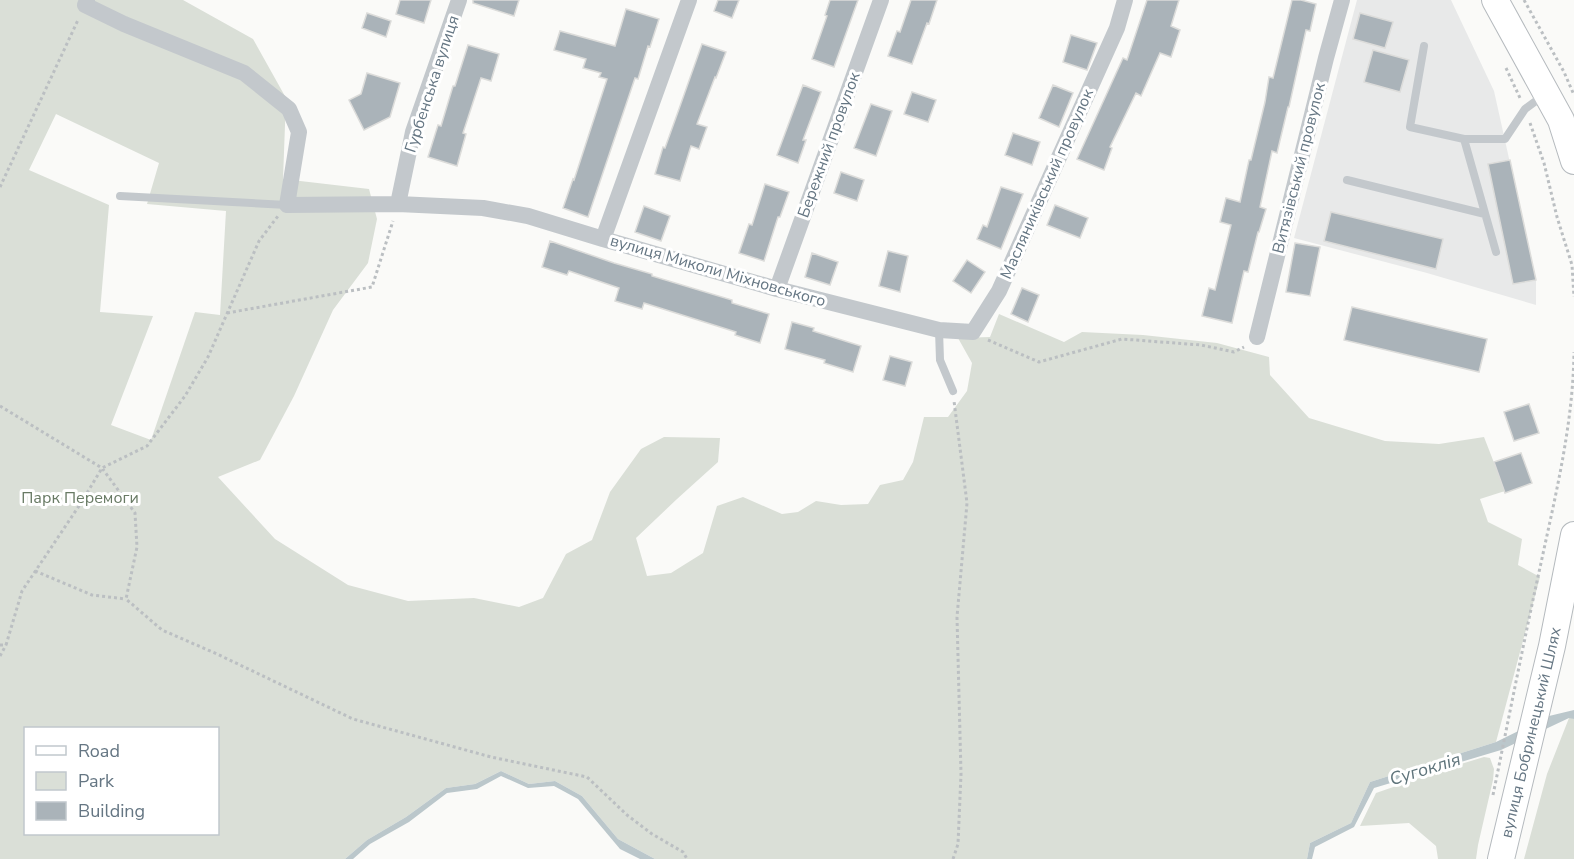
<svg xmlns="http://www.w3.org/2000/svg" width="1574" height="859" font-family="'Nunito Sans',sans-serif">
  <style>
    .built { fill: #e8e9e9 }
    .green { fill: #dadfd7; fill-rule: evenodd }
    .water { fill: #bbc7cb }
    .building { fill: #aab3b9; stroke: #dcdcda; stroke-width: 1.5 }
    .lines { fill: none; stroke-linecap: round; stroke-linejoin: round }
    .primary-casing { stroke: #b5babe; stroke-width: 28 }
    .path { stroke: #bbbfc2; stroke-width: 3; stroke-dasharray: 3 3; stroke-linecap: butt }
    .service { stroke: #c3c8cc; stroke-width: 8 }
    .minor { stroke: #c3c8cc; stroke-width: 16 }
    .primary { stroke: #fff; stroke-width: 26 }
    .labels { text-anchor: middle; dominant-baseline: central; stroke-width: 6; stroke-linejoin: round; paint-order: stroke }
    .street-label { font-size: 16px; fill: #657683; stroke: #fff }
    .park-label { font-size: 16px; fill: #687a64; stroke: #fff }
    .water-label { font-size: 18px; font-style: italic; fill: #60757c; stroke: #fff }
  </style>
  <rect width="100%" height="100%" fill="#fafaf8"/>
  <path class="built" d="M1357 0H1451L1494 91 1536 280V305L1427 273 1294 238Z"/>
  <path class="green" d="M0 0H183L253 39 286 98 283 179 369 189 377 219 368 263 333 310 294 396 260 460 218 477 275 539 348 585 408 601 474 598 519 607 543 598 566 554 592 540 610 492 641 449 664 437 720 438 718 462 677 499 636 538 647 576 671 573 703 553 717 506 743 497 782 514 798 512 816 501 841 505 868 504 880 485 903 480 913 462 924 417H948L967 391 972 363 958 338 990 337 999 314 1064 342 1082 332 1143 335 1217 343 1269 357 1270 375 1309 418 1385 441 1439 444 1484 437 1505 491 1480 499 1488 522 1522 539 1518 565 1540 577 1496 742 1370 782 1351 823 1310 843 1307 859H655L618 839 582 796 555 781 529 784 501 771 475 784 446 788 406 817 367 840 345 859H0ZM56 114 159 163 147 204 226 211 220 315 195 312 151 440 111 425 153 316 100 312 109 205 29 170ZM26 728H218V834H26Z
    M1570 717 1574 719V859H1524L1547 774 1569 718Z
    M1484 757 1490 758 1494 769 1493 780 1478 845 1476 859H1438L1436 846 1409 823 1360 826 1376 793 1451 767Z"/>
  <path class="water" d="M1574 710V719L1569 718 1501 750 1374 788 1354 827 1315 847 1312 859H1307L1310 843 1351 823 1370 782 1496 742 1549 716Z
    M501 771 529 784 555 781 582 796 618 839 655 859H640L620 849 578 799 554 786 528 788 501 776 477 789 447 793 409 822 370 844 353 859H345L367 840 406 817 446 788 475 784Z"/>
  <path class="building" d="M400 0H431L424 23 396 14Z
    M473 0H519L514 16 473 3Z
    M718 0H739L732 18 714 11Z
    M830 0H858L834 67 812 59 827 16 825 15Z
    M911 0H937L929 24 927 23 912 64 888 56 897 31 900 32Z
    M1147 0H1179L1171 26 1180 30 1171 57 1160 53 1141 96 1136 93 1110 147 1112 148 1104 170 1077 159 1123 58 1127 60Z
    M1292 0H1301L1316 4 1310 31 1306 30 1289 107H1288L1277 153 1272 151 1260 207 1266 209 1259 232H1258L1248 272 1244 271 1232 323 1202 316 1209 288 1215 290 1231 225 1220 222 1226 198 1240 202 1249 160H1251L1265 102 1269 77 1273 78Z
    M626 9 659 19 650 47 648 46 638 79 635 78 588 217 563 208 573 179 574 180 607 79 599 77 601 73 583 68 586 59 554 50 560 31 615 46Z
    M367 13 391 21 386 37 362 28Z
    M1360 13 1393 22 1385 48 1353 39Z
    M1071 35 1097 43 1087 70 1063 62Z
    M702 44 726 52 716 78 715 77 697 124 707 127 699 149 691 146 680 181 655 174 663 147 665 148 679 109Z
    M468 45 499 54 491 81 481 78 463 133 466 134 457 166 428 157 438 125 441 126 453 86H455Z
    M1373 50 1409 60 1400 92 1364 82Z
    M367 73 400 83 390 117 364 130 349 100 361 94Z
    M803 85 821 92 803 140H806L798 163 777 155Z
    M1053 85 1073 93 1059 127 1039 118Z
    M912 92 936 100 928 122 904 114Z
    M871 104 892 111 876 156 854 148Z
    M1013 133 1040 142 1032 165 1005 155Z
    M1510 160 1536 280 1513 284 1488 164Z
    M841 172 864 180 857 201 834 193Z
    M765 184 789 192 780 217H778L764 261 739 253 749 224 752 225Z
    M1001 187 1023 194 1001 249 977 239 983 225 987 227Z
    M1055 205 1088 218 1080 238 1047 225Z
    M644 206 670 216 661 241 635 232Z
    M1331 212 1443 239 1436 269 1324 241Z
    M550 241 614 263 652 274V276L732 300V303L769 314 760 343 735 335 736 332 644 303 642 309 615 301 619 288 569 271 567 275 542 267Z
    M1295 243 1320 247 1310 296 1286 292Z
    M888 251 908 256 900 292 879 286Z
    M812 253 838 262 830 285 805 277Z
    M967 260 985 272 971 293 953 281Z
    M1022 288 1039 295 1028 322 1011 314Z
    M1352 307 1487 339 1479 372 1344 340Z
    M792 322 814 328 813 331 861 346 853 372 824 363 825 360 785 349Z
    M890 356 912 362 905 386 883 380Z
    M1529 404 1539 433 1514 441 1504 412Z
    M1521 453 1532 483 1505 493 1494 462Z"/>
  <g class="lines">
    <g class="primary-casing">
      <g id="primary">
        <path d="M1495 0 1561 120 1574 161"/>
        <path id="s1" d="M1501 859 1552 646 1574 535"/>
      </g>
    </g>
    <path class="path" d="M1524 0 1564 72 1574 95
      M1506 68 1520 98
      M1530 123 1544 163 1557 217 1572 265 1574 297
      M0 187 78 20
      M227 313 372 287 393 221
      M988 340 1039 362 1122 339 1201 345 1234 352 1244 347
      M0 406 102 468 135 513 137 547 126 599 162 630 217 654 353 719 491 757 587 777 627 815 652 834 683 852 687 859
      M35 571 92 595 126 599
      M0 645H6L22 591 81 503 102 468 147 446 185 396 208 357 259 241 278 216
      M0 656 6 645
      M1493 795C1509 717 1524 640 1541 563 1556 493 1573 424 1574 352
      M953 859 958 844 961 774 957 617 967 503 954 401"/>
    <path class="service" d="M1424 46 1410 127 1464 139
      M1347 180 1485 214
      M120 196 287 205
      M1496 252 1464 139H1505L1525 109 1544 95
      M939 330 940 360 953 391"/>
    <path class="minor" d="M87 0 85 5 124 24 244 73 289 109 299 132 287 205 398 204 483 208 528 216 603 239
      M689 0 603 239 777 289 939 330 973 332 999 291 1117 28 1125 0
      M398 204 413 132 459 0
      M777 289 881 0
      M1257 337 1326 58 1342 0"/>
    <use href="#primary" class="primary"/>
  </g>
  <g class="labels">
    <g class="street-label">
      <text transform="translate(432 84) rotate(-72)">Гурбенська вулиця</text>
      <text transform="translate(829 145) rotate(-70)">Бережний провулок</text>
      <text transform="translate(1299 168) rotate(-76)">Витязівський провулок</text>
      <text transform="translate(1047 184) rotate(-66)">Масляниківський провулок</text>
      <text transform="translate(718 271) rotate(16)">вулиця Миколи Міхновського</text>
      <text stroke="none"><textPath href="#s1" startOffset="130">вулиця Бобринецький Шлях</textPath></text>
    </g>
    <g class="park-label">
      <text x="80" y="498">Парк Перемоги</text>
    </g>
    <g class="water-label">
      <text transform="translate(1425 769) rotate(-17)">Сугоклія</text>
    </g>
  </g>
  <rect x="24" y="727" width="195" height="108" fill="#ffffff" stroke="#c1c8cd" stroke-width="1.5"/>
  <rect x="36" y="746" width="30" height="9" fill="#ffffff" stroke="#c1c8cd" stroke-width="1.5"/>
  <text x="78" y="757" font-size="18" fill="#657683">Road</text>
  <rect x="36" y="772" width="30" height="18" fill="#dadfd7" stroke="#c1c8cd" stroke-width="1.5"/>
  <text x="78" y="787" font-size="18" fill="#657683">Park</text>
  <rect x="36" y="802" width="30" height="18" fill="#aab3b9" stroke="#c1c8cd" stroke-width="1.5"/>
  <text x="78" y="817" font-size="18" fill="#657683">Building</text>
</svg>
